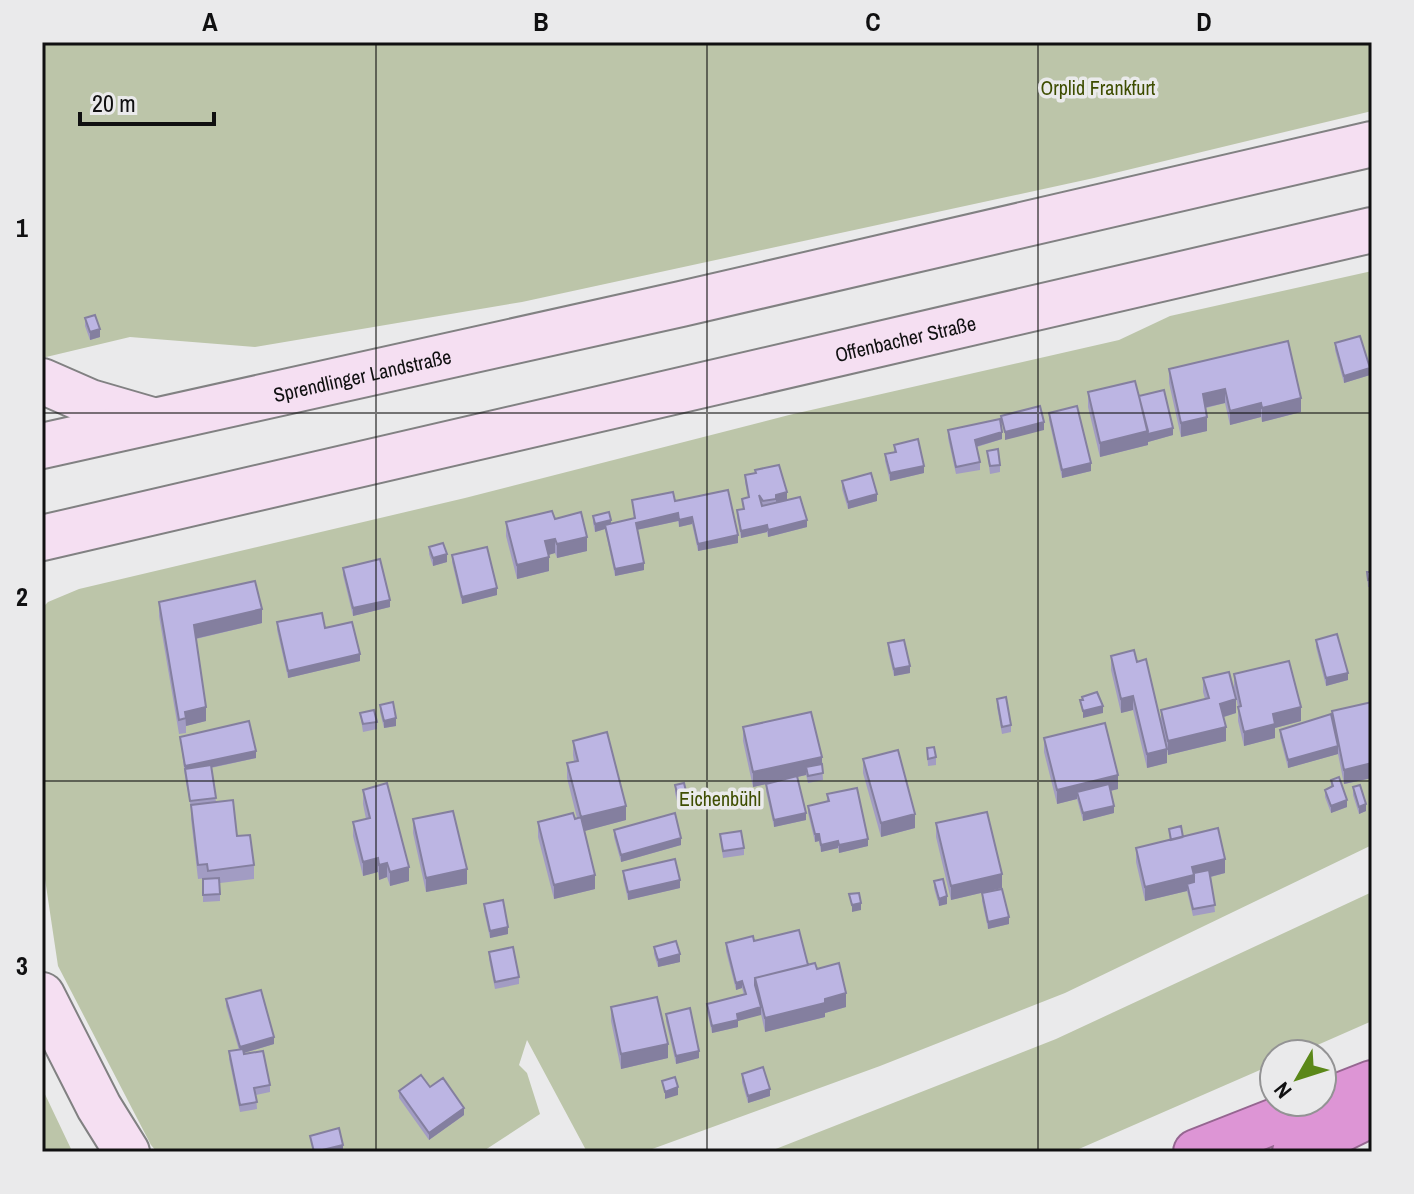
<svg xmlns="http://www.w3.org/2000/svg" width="1414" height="1194" font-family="'Archivo Narrow',sans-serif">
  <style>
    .green { fill: #bcc5a9 }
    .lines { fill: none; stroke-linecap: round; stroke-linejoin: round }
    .secondary-casing { stroke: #818182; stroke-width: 48 }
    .highway-casing { stroke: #956690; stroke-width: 48 }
    .secondary { stroke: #f5dff2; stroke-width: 44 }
    .highway { stroke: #dd95d5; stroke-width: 44 }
    .wall { fill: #a29cc3 }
    .shaded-wall { fill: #847f9f }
    .building { fill: #bcb5e3; stroke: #847f9f; stroke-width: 2 }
    .grid { fill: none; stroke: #101011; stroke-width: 2; stroke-opacity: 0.55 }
    .labels { text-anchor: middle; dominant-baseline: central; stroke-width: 7; stroke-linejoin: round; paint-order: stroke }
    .park-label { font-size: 20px; fill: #3e4d01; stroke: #eaeaeb }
    .street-label { font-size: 20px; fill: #101011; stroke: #eaeaeb }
    .neatline { fill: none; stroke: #101011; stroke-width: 3 }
    .grid-label { font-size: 26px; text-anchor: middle; font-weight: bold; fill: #101011 }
  </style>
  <rect width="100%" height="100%" fill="#eaeaeb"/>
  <path class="green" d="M42 42H1372V111L1094 178 522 302 255 347 130 337 42 358Z
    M1372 271V845L1065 993 880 1066 644 1152H587L527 1040 519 1065 527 1073 540 1114 482 1152H157L151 1145 58 966 42 859V608L48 602 79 589 465 498 789 415 1119 340 1170 316Z
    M1372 892V1021L1297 1054H1274V1064L1072 1152H768L1056 1039Z
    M42 1088 72 1151 73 1152H42Z"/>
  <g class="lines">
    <g class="secondary-casing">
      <g id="secondary">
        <path d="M42 381 90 402 152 420"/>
        <path id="s1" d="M42 446 681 304 1372 144"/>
        <path id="s2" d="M42 538 1372 230"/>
        <path d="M42 995 99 1107 127 1152"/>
      </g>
    </g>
    <g class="highway-casing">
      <path id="highway" d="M1196 1152 1372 1083
        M1295 1152 1372 1114"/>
    </g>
    <use href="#secondary" class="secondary"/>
    <use href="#highway" class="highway"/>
  </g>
  <path class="wall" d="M85 318 100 337 90 340 85 326Z
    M1335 343 1370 375 1344 383 1335 350Z
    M1169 369 1301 412 1262 422 1261 417 1230 425 1225 403 1206 408 1207 431 1181 437 1169 383Z
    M1088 392 1173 435 1148 442V445L1100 457 1088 407Z
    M1049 413 1091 471 1062 478 1049 420Z
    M948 430 1002 439 977 447 980 462V470L956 474 948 438Z
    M894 445 924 473 890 481 885 461V454L894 452Z
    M987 451 1000 465V472L990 474Z
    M745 475 787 500 807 527 768 537 767 532 741 538 737 517V510L743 509 742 499 748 497 745 482Z
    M842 481 877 501 848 509 842 489Z
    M632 500 675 501 738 543 698 551 692 524 679 527 678 521 637 530 644 570 615 576 605 529 595 532 593 523V516L611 524 634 519Z
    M555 519 587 551 557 558 555 553 548 555 549 571 517 579 506 536V522Z
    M429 547 447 562 433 566 429 554Z
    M452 555 497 595 462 604 452 562Z
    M343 568 390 607 353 616 343 575Z
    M1367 572H1372V587H1368Z
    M159 602 262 623 196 639 206 721 186 726V733L179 734 159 616Z
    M277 622 325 628 360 661 288 678 277 630Z
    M1316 640 1348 680 1326 686 1316 647Z
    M888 643 910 673 894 676 888 651Z
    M1111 656 1137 662 1161 722V710L1205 699 1203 692V678L1236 713 1224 717 1226 741 1168 755 1167 750V763L1147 768 1133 710 1121 713 1111 670Z
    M1234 674 1301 721 1275 728V738L1244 746 1238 721V707L1234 688Z
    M997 699 1011 725V732L1002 734 997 707Z
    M1372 702V778L1344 784 1338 754 1288 768 1280 737V730L1332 717V711Z
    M380 705 396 726 384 728 380 712Z
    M360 713 377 722V729L363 732Z
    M743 727 822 764 823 780 808 783 806 775 797 777 806 820 774 827 766 791V784L753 787 743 741Z
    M180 737 256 758 211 768 216 802 254 865V879L220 883V901L203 902V879L207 878 198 879 191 819V808L185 776Z
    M1044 738 1118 789 1111 791 1114 813 1083 821 1077 799 1057 804 1044 752Z
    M573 741 626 820 584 831 595 889 554 899 538 837V822L577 818 567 778V763L574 761 573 755Z
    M927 748 936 757V765L928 766Z
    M863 759 915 828 881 837 863 773Z
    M1331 780 1347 807 1331 813 1325 797V790L1331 787Z
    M675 785 687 795V803L678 805 675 793Z
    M1353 787 1366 811 1359 814 1353 795Z
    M363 790 409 881 390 886 387 877 379 880 378 872 363 876 353 836V822L366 819 363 804Z
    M827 794 868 846 839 853 838 848 821 852 819 841 815 842 808 813V806L827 801Z
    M413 819 467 884 426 892 413 833Z
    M936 823 1002 888 951 900 936 837Z
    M1169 829 1183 837 1225 873 1211 877 1215 912 1193 916 1187 891 1145 901 1136 862V848L1170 840Z
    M614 830 681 845 621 862 614 837Z
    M720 834 744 848V855L723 858Z
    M623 871 680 888 628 900 623 878Z
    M934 881 947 904 939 906 934 888Z
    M982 893 1009 924 988 929 982 901Z
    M484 904 508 934 490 938 484 911Z
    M754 941 817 969 846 1007 825 1013V1017L765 1032 761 1014 738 1021V1027L712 1033 707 1011V1004L744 995 742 988 736 990 726 951V943Z
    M654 947 680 962 658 967 654 954Z
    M489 952 519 977V984L495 989 489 959Z
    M226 999 274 1044 244 1053 270 1085V1092L256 1095 257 1109 240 1112 229 1059V1051L239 1050 226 1006Z
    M611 1007 668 1058 621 1069 611 1021Z
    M666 1014 699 1058 676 1064 666 1021Z
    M742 1074 770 1096 748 1103 742 1082Z
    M430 1087 464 1115 429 1140 399 1098V1091Z"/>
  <path class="shaded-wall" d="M100 329V337L90 340V332Z
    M1370 368V375L1344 383V376Z
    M1225 389V403L1203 408V394Z
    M1301 398V412L1262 422V408Z
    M1261 403V417L1230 425V411Z
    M1207 417V431L1181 437V423Z
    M1044 422V430L1005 440V432Z
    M1173 428V435L1148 442V445L1100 457V443L1148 431Z
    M1002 432V439L975 447V440Z
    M1091 463V471L1062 478V470Z
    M924 466V473L890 481V473Z
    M787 492V500L776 502V495Z
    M877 494V501L848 509V502Z
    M678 513V521L636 530V523Z
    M692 517V524L679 527V520Z
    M611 520V528L605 525V529L595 532V524Z
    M807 520V527L768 537V530Z
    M767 525V532L741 538V531Z
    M738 535V543L698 551V544Z
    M587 537V551L557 558V544Z
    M555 539V553L545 556V541Z
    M447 554V562L433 566V558Z
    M549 557V571L517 579V565Z
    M644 563V570L615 576V569Z
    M497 588V595L462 604V597Z
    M390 600V607L353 616V608Z
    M262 609V623L194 639V625Z
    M360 654V661L288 678V671Z
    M910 666V673L894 676V669Z
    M1348 673V680L1326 686V678Z
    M1133 696V710L1121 713V699Z
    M1236 699V713L1220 718V704Z
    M1103 706V713L1083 718V711Z
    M206 707V721L186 726 185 712Z
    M1301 707V721L1275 728V738L1244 746V732L1273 714Z
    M396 718V726L384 728V721Z
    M1226 727V741L1168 755V741Z
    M1338 746V754L1288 768V760Z
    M1167 749V763L1147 768V754Z
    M256 751V758L185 773V766Z
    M822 757V771L806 767V775L753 787V772Z
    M1372 763V778L1344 784V770Z
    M1118 775V789L1079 798 1077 792V799L1057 804V790Z
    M1347 800V807L1331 813V806Z
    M1366 804V811L1359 814V807Z
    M626 806V820L581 832V817Z
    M1114 806V813L1083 821V813Z
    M806 813V820L774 827V820Z
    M915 814V828L881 837V823Z
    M815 834H819V841L815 842Z
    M681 838V845L621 862V855Z
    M868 839V846L839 853V845Z
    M838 841V848L821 852V845Z
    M378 858V872L363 876V862Z
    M1225 859V873L1194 881V889L1187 884V891L1145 901V887L1192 867Z
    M387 863V877L379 880V865Z
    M409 867V881L390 886V872Z
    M467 869V884L426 892V878Z
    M1002 874V888L951 900V886Z
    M595 875V889L554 899V885Z
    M680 880V888L628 900V892Z
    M947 896V904L939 906V899Z
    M861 903V910L852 912V905Z
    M1009 917V924L988 929V922Z
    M508 927V934L490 938V931Z
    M680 954V962L658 967V960Z
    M742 981V988L736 990V983Z
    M846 993V1007L825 1013V1017L765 1032V1018Z
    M761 1007V1015L738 1021V1027L712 1033V1026L737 1014Z
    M274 1037V1044L240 1054V1047Z
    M668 1044V1058L621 1069V1054Z
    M699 1051V1058L676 1064V1056Z
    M678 1087V1095L665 1099V1092Z
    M770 1089V1096L748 1103V1096Z
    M464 1108V1115L429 1140V1133Z
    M343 1145V1152H317Z"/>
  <path class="building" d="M95 315 100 329 90 332 85 318Z
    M1360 336 1370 368 1344 376 1335 343Z
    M1288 341 1301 398 1262 408 1261 403 1230 411 1225 389 1203 394 1207 417 1181 423 1169 369Z
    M1135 381 1148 431 1100 443 1088 392Z
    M1164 390 1173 428 1148 434 1139 396Z
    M1040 406 1044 422 1005 432 1001 416Z
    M1077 406 1091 463 1062 470 1049 413Z
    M1000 419 1002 432 975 440 980 462 956 467 948 430Z
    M918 439 924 466 890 473 885 454 896 452 894 445Z
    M998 449 1000 465 990 466 987 451Z
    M779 465 787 492 776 495V499L763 501 759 495 762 506 800 497 807 520 768 530 767 525 741 531 737 510 744 509 742 499 749 497 745 475 756 473 755 470Z
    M871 473 877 494 848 502 842 481Z
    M728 490 738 535 698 544 692 517 679 520 678 513 636 523 644 563 615 569 605 525 635 518 632 500 673 492 675 501Z
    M552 511 555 519 581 512 587 537 557 544 555 539 545 541 549 557 517 565 506 522Z
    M609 512 611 520 595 524 593 516Z
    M443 543 447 554 433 558 429 547Z
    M487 547 497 588 462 597 452 555Z
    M380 559 390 600 353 608 343 568Z
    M1367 572H1372V579L1368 580Z
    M255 581 262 609 194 625 206 707 185 712 186 718 179 720 159 602Z
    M322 613 325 628 352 622 360 654 288 671 277 622Z
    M1337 634 1348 673 1326 678 1316 640Z
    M904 640 910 666 894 669 888 643Z
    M1134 650 1137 662 1146 659 1167 749 1147 754 1133 696 1121 699 1111 656Z
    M1289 661 1301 707 1273 714 1275 724 1244 732 1238 707 1241 706 1234 674Z
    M1229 672 1236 699 1220 704 1226 727 1168 741 1161 710 1209 698 1203 678Z
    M1097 692 1103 706 1083 711 1080 700H1083L1082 697Z
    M1006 697 1011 725 1002 727 997 699Z
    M393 702 396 718 384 721 380 705Z
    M1372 702V763L1344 770 1332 711Z
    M374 710 377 722 363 724 360 713Z
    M811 712 822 757 753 772 743 727Z
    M1331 714 1338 746 1288 760 1280 730Z
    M249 721 256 751 185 766 180 737Z
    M1105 723 1118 775 1057 790 1044 738Z
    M607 732 626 806 581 817 567 763 578 761 573 741Z
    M934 747 936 757 928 759 927 748Z
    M898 750 915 814 881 823 863 759Z
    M822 764 823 773 808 776 806 767Z
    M211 765 216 798 190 801 185 769Z
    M797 776 806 813 774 820 766 784Z
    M1339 777 1347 800 1331 806 1325 790 1333 786 1331 780Z
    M387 783 409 867 390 872 387 863 379 865 378 858 363 862 353 822 370 818 363 790Z
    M684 783 687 795 678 797 675 785Z
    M1109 784 1114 806 1083 813 1077 792Z
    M1360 785 1366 804 1359 807 1353 787Z
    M857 788 868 839 839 845 838 841 821 845 819 834H815L808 806 829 801 827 794Z
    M233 800 237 836 250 835 254 865 208 871 207 864 198 865 191 805Z
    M453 811 467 869 426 878 413 819Z
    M987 812 1002 874 951 886 936 823Z
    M573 813 575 819 581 817 595 875 554 885 538 822Z
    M675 813 681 838 621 855 614 830Z
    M1181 826 1183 837 1171 840 1169 829Z
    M1218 828 1225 859 1192 867 1194 875 1145 887 1136 848Z
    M741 831 744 848 723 851 720 834Z
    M675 859 680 880 628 892 623 871Z
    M1209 870 1215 905 1193 909 1187 884 1194 882V873Z
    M219 878 220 894 203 895V879Z
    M943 879 947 896 939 899 934 881Z
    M1002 889 1009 917 988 922 982 893Z
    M859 893 861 903 852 905 849 894Z
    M503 900 508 927 490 931 484 904Z
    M799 930 808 965 755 978V985L761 1007 737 1014 738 1020 712 1026 707 1004 746 994 742 981 736 983 726 943 753 936 754 941Z
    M676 941 680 954 658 960 654 947Z
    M513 947 519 977 495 982 489 952Z
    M815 963 817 969 839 963 846 993 825 999V1003L765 1018 755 978Z
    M261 990 274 1037 240 1047 226 999Z
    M657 997 668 1044 621 1054 611 1007Z
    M690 1008 699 1051 676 1056 666 1014Z
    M243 1049 244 1054 263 1051 270 1085 254 1088 257 1102 240 1105 229 1051Z
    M763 1067 770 1089 748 1096 742 1074Z
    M421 1075 430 1087 443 1078 464 1108 429 1133 399 1091Z
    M675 1077 678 1087 665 1092 662 1081Z
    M339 1128 343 1145 314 1152 310 1136Z"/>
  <path class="grid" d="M376 42V1152M707 42V1152M1038 42V1152M42 413H1372M42 781H1372"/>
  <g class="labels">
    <g class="park-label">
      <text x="1098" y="87">Orplid Frankfurt</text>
      <text x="720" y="798">Eichenbühl</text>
    </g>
    <g class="street-label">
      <text stroke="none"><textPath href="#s2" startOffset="886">Offenbacher Straße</textPath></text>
      <text stroke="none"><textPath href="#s1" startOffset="328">Sprendlinger Landstraße</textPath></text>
    </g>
  </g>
  <rect width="1414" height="1194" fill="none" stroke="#eaeaeb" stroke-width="88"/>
  <g transform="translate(1298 1078) rotate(231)"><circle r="38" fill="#eaeaeb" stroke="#939394" stroke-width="2"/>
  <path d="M0-6L14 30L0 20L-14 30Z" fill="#5b8819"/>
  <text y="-12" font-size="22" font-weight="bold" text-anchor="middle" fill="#101011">N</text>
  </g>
  <path d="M80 112v12h134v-12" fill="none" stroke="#101011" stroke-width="4"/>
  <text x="92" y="112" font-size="24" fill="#101011" stroke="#eaeaeb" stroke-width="6" paint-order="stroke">20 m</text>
  <rect x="44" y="44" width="1326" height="1106" class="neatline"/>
  <g class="grid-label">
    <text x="210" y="31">A</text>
    <text x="541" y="31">B</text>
    <text x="873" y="31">C</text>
    <text x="1204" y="31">D</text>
    <text x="22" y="237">1</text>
    <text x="22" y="606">2</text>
    <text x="22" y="975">3</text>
  </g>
</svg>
